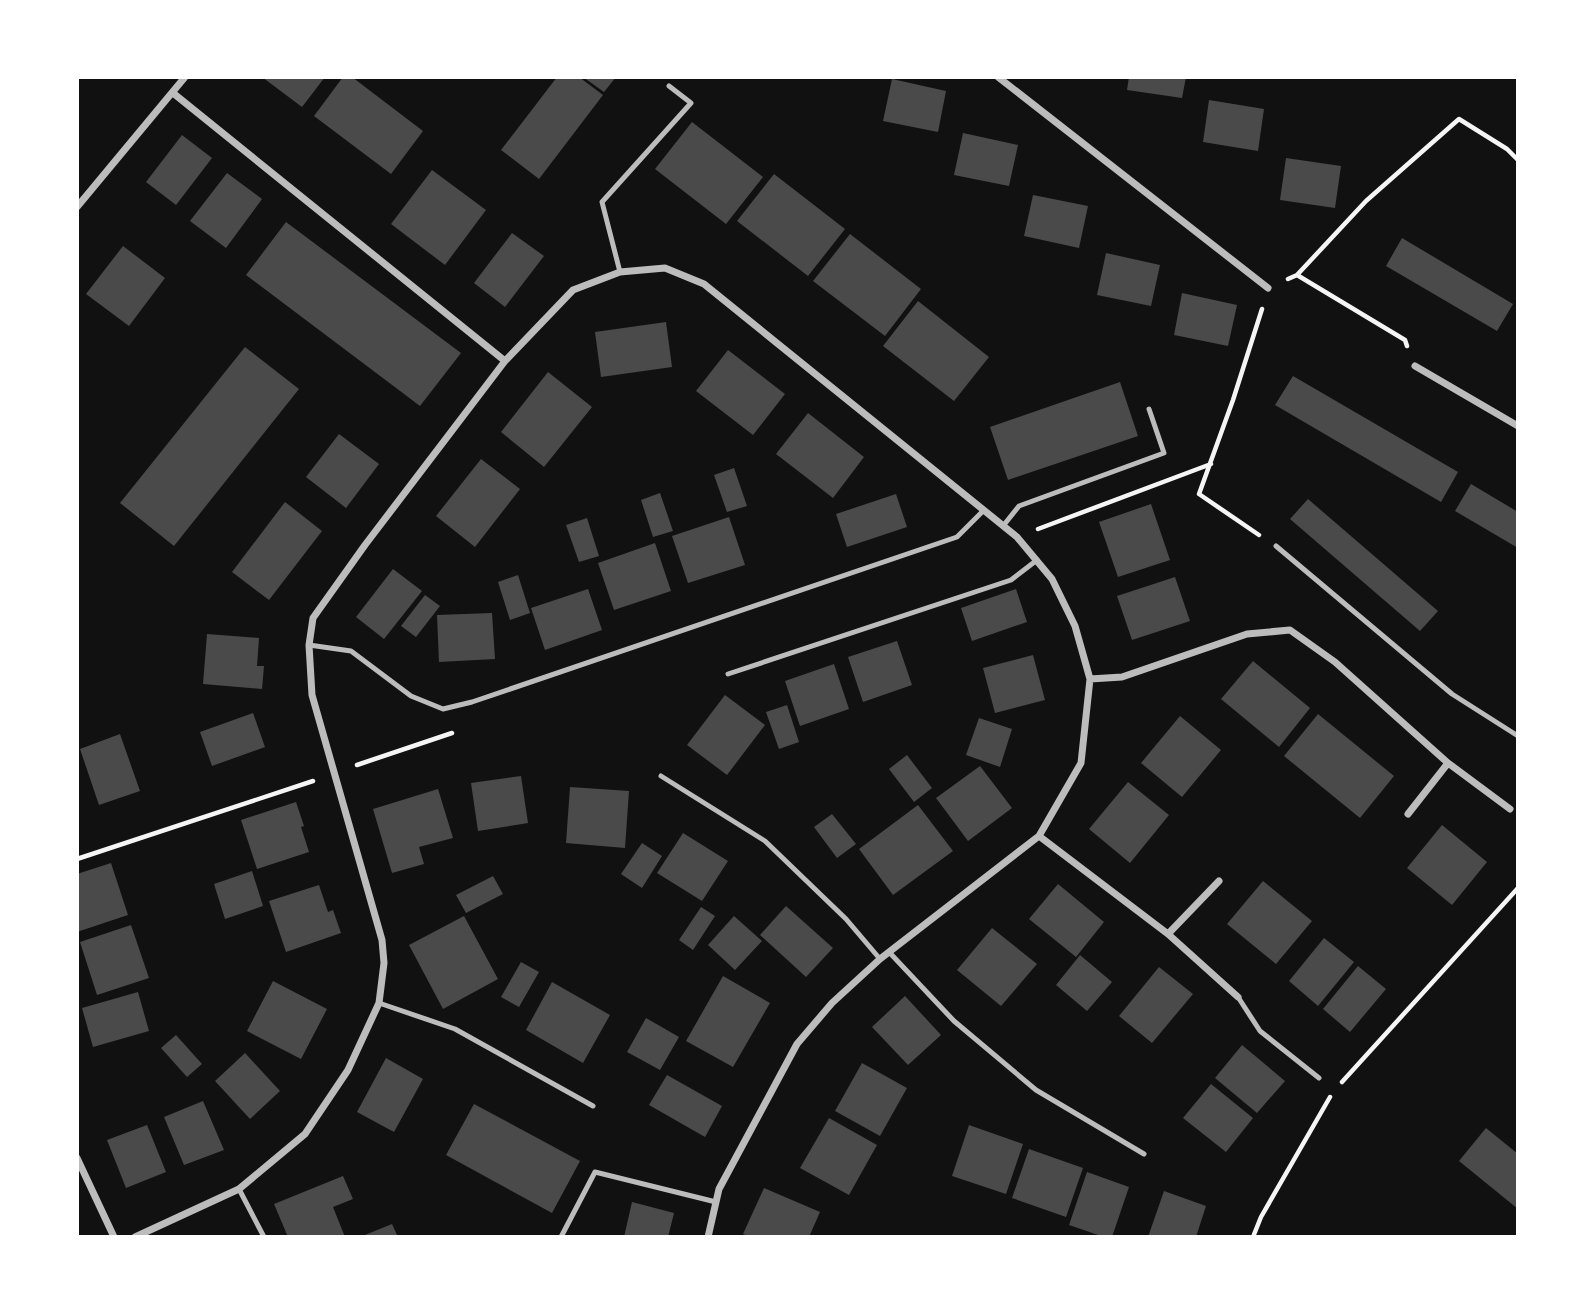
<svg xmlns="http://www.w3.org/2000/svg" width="1595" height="1314" font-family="Cabin,sans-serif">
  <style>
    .building { fill: #4a4a4a }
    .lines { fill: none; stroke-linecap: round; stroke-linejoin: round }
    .path { stroke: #f5f5f5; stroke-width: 4.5 }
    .service { stroke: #bcbcbc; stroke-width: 5 }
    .minor { stroke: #bcbcbc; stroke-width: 7 }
  </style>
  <rect width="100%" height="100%" fill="#111"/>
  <path class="building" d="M262 77H325L302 107Z
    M343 77H352L423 131 391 174 314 116Z
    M557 77H579L603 95 539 179 501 150Z
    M583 77H616L604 92Z
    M1129 77H1186L1182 98 1127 90Z
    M892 79 946 91 938 132 883 121Z
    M1209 100 1264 109 1258 151 1203 142Z
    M692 122 763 177 726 224 655 169Z
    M963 133 1018 145 1009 186 954 175Z
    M182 135 212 158 176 205 146 182Z
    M1286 158 1341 166 1335 208 1280 200Z
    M432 170 486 210 445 265 391 224Z
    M227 173 262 199 226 248 190 221Z
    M774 174 845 229 808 276 737 221Z
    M1033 195 1088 206 1079 248 1024 236Z
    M286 222 461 353 420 406 246 275Z
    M512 233 544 256 505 307 474 283Z
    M850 234 921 289 885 336 813 281Z
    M1402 238 1513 304 1497 331 1386 266Z
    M123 246 165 278 129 326 86 294Z
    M1106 253 1160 265 1151 306 1097 295Z
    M1182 293 1237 305 1228 346 1174 335Z
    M918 301 989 357 954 401 883 346Z
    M666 322 672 367 601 377 595 332Z
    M245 347 299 389 174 546 120 503Z
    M728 350 785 394 753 435 696 391Z
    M548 372 592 407 544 467 501 432Z
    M1293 376 1458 472 1441 502 1275 405Z
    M1120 382 1138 436 1008 480 990 427Z
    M808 413 864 457 833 498 776 454Z
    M339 434 379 464 346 508 306 477Z
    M481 459 520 489 475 547 436 516Z
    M734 468 747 506 727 512 714 475Z
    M1471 484 1518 512V548L1455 511Z
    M660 493 673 531 653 537 641 500Z
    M896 494 907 527 847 547 836 514Z
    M1308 499 1438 611 1420 631 1290 519Z
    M285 502 322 531 269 600 232 572Z
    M1151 504 1170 560 1118 577 1099 522Z
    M729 517 745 565 688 583 672 536Z
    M587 518 599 556 579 562 566 525Z
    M655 543 671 591 614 610 598 563Z
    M393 569 422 591 384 639 356 617Z
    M518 575 530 613 510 620 498 582Z
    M1175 577 1190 621 1132 640 1117 596Z
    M588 589 602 630 545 650 531 608Z
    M1016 589 1027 622 972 641 961 608Z
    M425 595 440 606 416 637 401 626Z
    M492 613 495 659 439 662 437 615Z
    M207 634 259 638 257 666H264L262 689 203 684Z
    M897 641 912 685 863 702 848 657Z
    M1033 655 1045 700 995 713 983 668Z
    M1253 661 1310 708 1279 747 1221 699Z
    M834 664 849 709 800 726 785 681Z
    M725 695 765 725 727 775 687 745Z
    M787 705 799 742 779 749 766 712Z
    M253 713 265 747 212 766 200 732Z
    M1318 714 1394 776 1360 818 1284 756Z
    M1180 716 1221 750 1182 797 1141 763Z
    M979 718 1012 729 1000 767 966 755Z
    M120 734 140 791 99 805 80 749Z
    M907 755 932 788 914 802 889 769Z
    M980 766 1012 808 968 841 936 798Z
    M521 776 528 823 478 831 471 783Z
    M1128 782 1169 815 1130 863 1089 829Z
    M570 787 629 791 625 848 566 843Z
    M438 789 453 838 419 847 424 864 392 873 373 809Z
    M296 802 304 826 301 827 309 852 257 869 241 820Z
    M918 805 953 851 893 895 859 849Z
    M832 814 856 844 837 858 814 827Z
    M1442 825 1487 862 1452 905 1407 868Z
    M683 833 728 861 702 901 657 873Z
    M642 843 662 856 642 888 621 874Z
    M111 863 128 915 77 932V874Z
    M252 871 263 906 225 919 214 884Z
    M493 876 503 894 466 913 456 895Z
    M1263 881 1312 921 1276 964 1227 924Z
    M1058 884 1104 922 1076 957 1029 919Z
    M319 885 328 912 333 910 341 933 286 952 269 901Z
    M786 906 833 948 806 977 760 935Z
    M701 907 715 916 693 950 679 940Z
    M464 916 498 979 443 1009 409 945Z
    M734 916 762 941 735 970 708 945Z
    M131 925 149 978 97 995 80 942Z
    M992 928 1037 964 1001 1006 957 970Z
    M1324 938 1354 962 1318 1006 1289 981Z
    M1080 955 1112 982 1087 1011 1056 985Z
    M521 962 539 972 519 1007 501 997Z
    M1358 966 1386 989 1350 1032 1323 1009Z
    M1159 967 1193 994 1152 1043 1119 1016Z
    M723 976 770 1003 733 1067 686 1041Z
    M273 981 327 1009 301 1059 247 1031Z
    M552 982 610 1015 583 1063 526 1030Z
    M138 992 149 1031 93 1047 82 1008Z
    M905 996 941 1035 908 1065 872 1027Z
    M646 1018 679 1037 660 1070 627 1052Z
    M176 1035 202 1064 187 1077 161 1048Z
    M1242 1045 1285 1081 1257 1113 1215 1078Z
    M245 1053 280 1091 250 1119 215 1081Z
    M386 1058 423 1079 394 1132 357 1112Z
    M862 1063 907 1088 880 1136 835 1111Z
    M667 1075 722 1106 705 1137 649 1105Z
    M1211 1084 1253 1118 1226 1152 1183 1118Z
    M203 1101 224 1150 184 1165 164 1117Z
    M474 1104 580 1161 552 1213 446 1155Z
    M829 1118 877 1145 849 1195 800 1168Z
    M147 1125 166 1172 126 1188 107 1140Z
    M969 1125 1023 1144 1006 1194 952 1176Z
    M1486 1128 1518 1154V1209L1459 1161Z
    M1029 1149 1083 1168 1066 1217 1012 1198Z
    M1087 1172 1129 1187 1112 1237H1104L1069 1225Z
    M343 1176 353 1199 333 1207 345 1237H288L274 1204Z
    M764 1188 820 1212 809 1237H750L743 1234Z
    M1164 1191 1206 1206 1196 1237H1148Z
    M632 1202 674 1213 668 1237H624Z
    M392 1224 398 1237H360Z"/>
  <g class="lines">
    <path class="path" d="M1297 275 1366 201 1459 119 1507 149 1518 160
      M1288 279 1297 275 1405 340 1407 346
      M1038 529 1211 464
      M1259 535 1199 494 1233 400 1262 309
      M357 765 452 733
      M77 859 313 781
      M1342 1082 1518 888
      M1253 1237 1261 1217 1330 1097"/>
    <path class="service" d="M620 272 602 202 691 103 669 86
      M1003 526 1019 506 1164 453 1149 409
      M1276 546 1452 694 1518 736
      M309 645 351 651 411 696 443 709 472 702 957 537 984 510
      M728 674 1011 580 1037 560
      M661 776 765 841 846 919 880 959
      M889 952 954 1021 1036 1090 1144 1154
      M1238 997 1260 1031 1319 1078
      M379 1003 455 1029 593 1106
      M239 1189 264 1237
      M561 1237 595 1172 716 1202"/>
    <path class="minor" d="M998 77 1268 288
      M173 93 505 361
      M77 207 185 77
      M1415 366 1518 426
      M1090 679 1122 677 1247 634 1290 630 1335 662 1448 763 1510 809
      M1408 814 1448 763
      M1039 836 1168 934 1238 997
      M1168 934 1219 881
      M77 1158 114 1237
      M135 1237 239 1189 305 1134 348 1070 379 1003 384 963 382 940 312 695 309 645 313 618 365 545 505 361 573 290 620 272 665 268 704 284 1017 537 1052 579 1075 626 1090 679 1081 763 1039 836 880 959 832 1003 797 1044 719 1189 708 1237"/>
  </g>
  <rect width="1595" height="1314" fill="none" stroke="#ffffff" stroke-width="158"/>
</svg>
